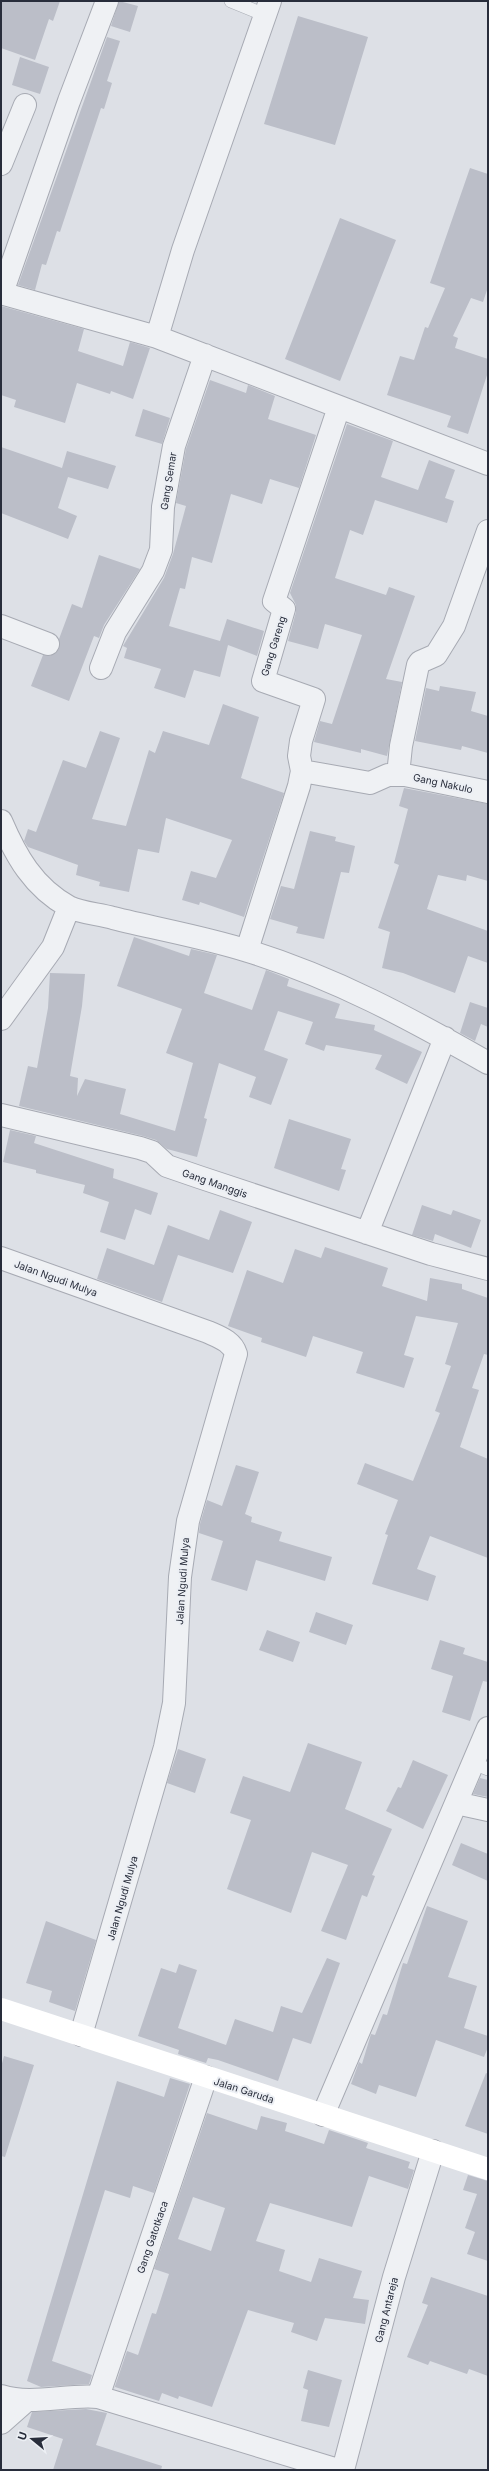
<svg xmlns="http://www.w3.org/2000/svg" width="489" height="2471" font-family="Inter,sans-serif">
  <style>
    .building { fill: #bbbec8; fill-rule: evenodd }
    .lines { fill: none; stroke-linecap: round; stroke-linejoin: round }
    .lane-casing { stroke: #a7aab3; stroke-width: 14 }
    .street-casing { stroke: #a7aab3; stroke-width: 24 }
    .lane { stroke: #eff1f4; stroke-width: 13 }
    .street { stroke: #eff1f4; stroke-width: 22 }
    .secondary { stroke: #fff; stroke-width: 22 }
    .labels { text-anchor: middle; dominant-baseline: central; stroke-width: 4; stroke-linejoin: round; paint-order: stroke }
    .street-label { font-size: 10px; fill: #282d3b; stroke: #eceff4 }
  </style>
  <rect width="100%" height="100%" fill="#dde0e6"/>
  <path class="building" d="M1 1H60L53 21 49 19 35 60 1 48Z
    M119 1 138 6 130 32 111 26Z
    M298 16 368 37 335 145 264 124Z
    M107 37 120 41 107 81 112 83 104 109 101 108 60 232 57 231 46 265 42 264 35 290 18 285Z
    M20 57 49 67 40 94 12 85Z
    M470 168 488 174V287L483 302 471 298 453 336 458 338 455 348 488 359V372L468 434 447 427 451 416 387 395 400 356 414 360 425 327 428 328 445 288 430 283Z
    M340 218 396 240 340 381 285 359Z
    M1 306 84 329 78 351 123 366 130 342 150 348 133 399 111 391 110 394 77 383 65 423 14 407 16 400 1 395Z
    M210 380 246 393 248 385 275 396 268 419 316 435 299 488 270 479 262 504 231 494 212 563 192 557 185 589 180 588 169 626 220 641 227 619 264 631 257 656 228 645 220 677 194 670 185 698 154 688 161 669 124 658 127 648 123 646 164 578 173 554 186 506 176 503 186 449Z
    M143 409 170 418 162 444 135 436Z
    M347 424 393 441 381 477 418 490 429 460 455 470 445 498 454 501 447 523 375 500 363 535 350 530 335 578 386 595 389 587 415 596 386 679 402 682 387 756 361 749V753L314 742 320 721 332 724 362 635 325 624 318 649 288 641 296 612V605L290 593Z
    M1 447 62 468 67 451 116 466 108 489 68 477 58 508 77 516 68 539 1 513Z
    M99 555 140 569 104 625 99 638 94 636 69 701 31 686 43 655 50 656 59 649V639L72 604 82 608Z
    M440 686 476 692 471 711 488 716V753L462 746 461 750 415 741 426 688 439 691Z
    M223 704 259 717 241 778 284 793 244 917 200 902 199 905 182 900 191 871 216 878 232 840 166 818 159 853 138 849 129 892 99 886 100 882 76 875 78 865 28 847 24 841 28 829 36 832 63 760 86 768 100 731 120 738 92 819 126 826 149 750 155 753 163 731 209 745Z
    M404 788 488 804V881L467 875 466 881 438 875 427 909 488 931V963L468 956 455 993 403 973 382 968 390 932 378 928 399 865 394 863 408 809 399 806Z
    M310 831 336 837 335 841 355 846 349 873 341 872 324 939 296 933 298 927 270 919 281 886 294 889Z
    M134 937 189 956 191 949 217 955 204 993 252 1010 266 970 289 979 287 986 340 1004 335 1018 375 1025 374 1030 422 1052 407 1084 375 1069 382 1055 326 1045 324 1051 305 1044 313 1022 278 1011 264 1050 288 1059 271 1105 249 1097 256 1077 219 1063 204 1118 207 1119 197 1157 167 1149 156 1140 143 1136 19 1106 28 1066 37 1068 48 1008 50 973 85 974 82 1006 70 1076 78 1078 77 1096 85 1079 126 1089 120 1114 175 1131 193 1063 166 1053 182 1009 117 986Z
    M470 1002 488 1008V1027L481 1024 475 1041 460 1033Z
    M289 1119 351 1139 341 1169 346 1170 339 1191 274 1168Z
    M10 1130 36 1136 34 1143 114 1169 113 1178 158 1193 151 1215 135 1209 125 1240 100 1232 109 1202 83 1193 85 1185 36 1173V1170L3 1162Z
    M422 1205 451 1215 453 1210 481 1220 471 1248 435 1234 433 1241 412 1235Z
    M220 1210 252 1222 233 1273 178 1255 162 1302 97 1279 107 1248 154 1265 168 1225 209 1240Z
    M325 1247 388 1268 382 1286 427 1301 430 1278 462 1284V1289L488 1298V1355L484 1354 472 1388 479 1390 460 1447 488 1459V1558L430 1536 417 1569 436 1576 428 1601 372 1584 388 1535 385 1534 398 1500 357 1484 365 1463 413 1481 440 1413 435 1411 451 1366 445 1364 458 1323 416 1316 404 1355 414 1358 404 1388 356 1373 363 1352 313 1336 306 1357 261 1342 262 1338 228 1326 247 1270 283 1283 295 1249 321 1258Z
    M236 1465 259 1472 245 1514 252 1517 251 1522 282 1532 279 1541 332 1557 325 1581 256 1560 247 1591 211 1580 223 1541 199 1533 200 1524 207 1500 222 1506Z
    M316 1612 353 1625 346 1645 309 1632Z
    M267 1630 300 1642 293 1662 259 1650Z
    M440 1640 465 1648 463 1654 488 1662V1682L483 1681 470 1721 442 1712 453 1676 431 1669Z
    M308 1743 362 1762 345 1809 392 1829 372 1875 375 1876 367 1897 362 1895 346 1940 321 1931 348 1865 312 1852 291 1913 227 1889 251 1820 230 1813 243 1776 290 1792Z
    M178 1749 206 1759 195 1793 167 1783Z
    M413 1760 448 1775 423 1829 386 1811 398 1787 401 1788Z
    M480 1778 488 1780V1797L473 1794Z
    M461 1843 488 1854V1881L452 1865Z
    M427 1906 468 1921 448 1977 477 1986 464 2028 488 2036V2047L484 2057 436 2040 416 2097 379 2085 376 2094 351 2084 359 2062 362 2064 371 2034 375 2035 383 2014 387 2015 403 1963 407 1964Z
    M46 1921 96 1940 75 2011 49 2002 52 1991 26 1983Z
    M327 1958 340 1963 311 2044 293 2038 278 2081 218 2060 208 2058 206 2063 178 2054 179 2050 138 2036 161 1968 176 1973 179 1964 197 1970 178 2028 226 2045 235 2019 273 2032 281 2006 302 2013Z
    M4 2056 34 2065 5 2157 1 2156V2067Z
    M486 2073 488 2074V2134L465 2126Z
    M170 2078 190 2084 154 2193 133 2186 130 2198 105 2190 52 2361 92 2375 89 2384 41 2387 27 2381 117 2081 164 2097Z
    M207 2113 257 2130 261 2116 287 2123 285 2131 324 2144 329 2130 368 2143 366 2148 410 2162 408 2168 414 2170 408 2189 369 2176 352 2227 270 2203 256 2241 285 2250 279 2271 311 2282 319 2258 362 2271 353 2298 369 2300 365 2324 325 2318 317 2341 291 2332 294 2323 248 2310 212 2407 179 2396 178 2399 162 2393 159 2401 115 2387 114 2389 127 2351 138 2355 152 2313 156 2314 169 2274 154 2269ZM193 2197 225 2208 211 2251 178 2239Z
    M468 2175 488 2181V2261L467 2254 475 2232 465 2228 477 2194 463 2190Z
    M431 2277 488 2296V2376L469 2369 467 2374 430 2361 428 2365 407 2357 428 2305 422 2303Z
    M308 2370 342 2380 329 2427 301 2421 308 2390 303 2388Z
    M86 2409 107 2413 96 2445 162 2466 161 2470H53L63 2439 27 2427 32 2412Z"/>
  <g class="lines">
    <g class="lane-casing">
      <path id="lane" d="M231 1 265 15
        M473 1763 488 1769"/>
    </g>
    <g class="street-casing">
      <path id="street" d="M1 164 25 105
        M1 293 157 337 488 464
        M2 293 69 101 107 1
        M157 337 183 250 270 1
        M1 626 48 644
        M101 668 115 632 153 571 161 550 163 507 174 446 205 355
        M302 771 370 783 388 775H405L488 792
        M398 775 401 746 418 665 420 662 436 655 454 626 488 531
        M1 821C16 856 33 887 69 907 81 913 99 914 113 918 157 929 204 937 248 951 335 978 409 1018 488 1063
        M247 950 299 786 302 771 299 756 301 741 314 699 263 681 284 609 274 601 339 407
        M1 1019 53 947 69 907
        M1 1115 140 1148 152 1152 167 1166 199 1177 431 1254 488 1269
        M367 1233 445 1038
        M1 1258 208 1332C219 1337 232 1341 236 1354L188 1521 180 1577 174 1703 165 1747 81 2035
        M456 1803 488 1810
        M323 2115 488 1728
        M1 2396C32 2406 66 2394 98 2397L338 2470
        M98 2397 206 2077
        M1 2423 27 2400
        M343 2470 394 2277 433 2151"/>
    </g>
    <use href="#lane" class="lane"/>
    <use href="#street" class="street"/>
    <path class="secondary" d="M1 2009 488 2169"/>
  </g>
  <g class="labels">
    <g class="street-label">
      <text transform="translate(168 481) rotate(-81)">Gang Semar</text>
      <text transform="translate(273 646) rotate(-73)">Gang Gareng</text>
      <text transform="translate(443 783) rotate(12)">Gang Nakulo</text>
      <text transform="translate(215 1183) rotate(19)">Gang Manggis</text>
      <text transform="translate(56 1278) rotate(20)">Jalan Ngudi Mulya</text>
      <text transform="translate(182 1581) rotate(-86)">Jalan Ngudi Mulya</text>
      <text transform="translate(122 1898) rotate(-74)">Jalan Ngudi Mulya</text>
      <text transform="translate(244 2090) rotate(18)">Jalan Garuda</text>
      <text transform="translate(152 2237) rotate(-71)">Gang Gatotkaca</text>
      <text transform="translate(386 2310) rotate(-76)">Gang Antareja</text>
    </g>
  </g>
  <rect width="489" height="2471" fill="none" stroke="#282d3b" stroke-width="4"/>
  <g transform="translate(32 2439) rotate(288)" stroke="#eceff4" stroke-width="3" paint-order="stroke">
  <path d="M0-3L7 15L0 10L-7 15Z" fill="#282d3b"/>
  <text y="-6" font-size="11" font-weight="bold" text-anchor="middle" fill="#282d3b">U</text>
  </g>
</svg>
